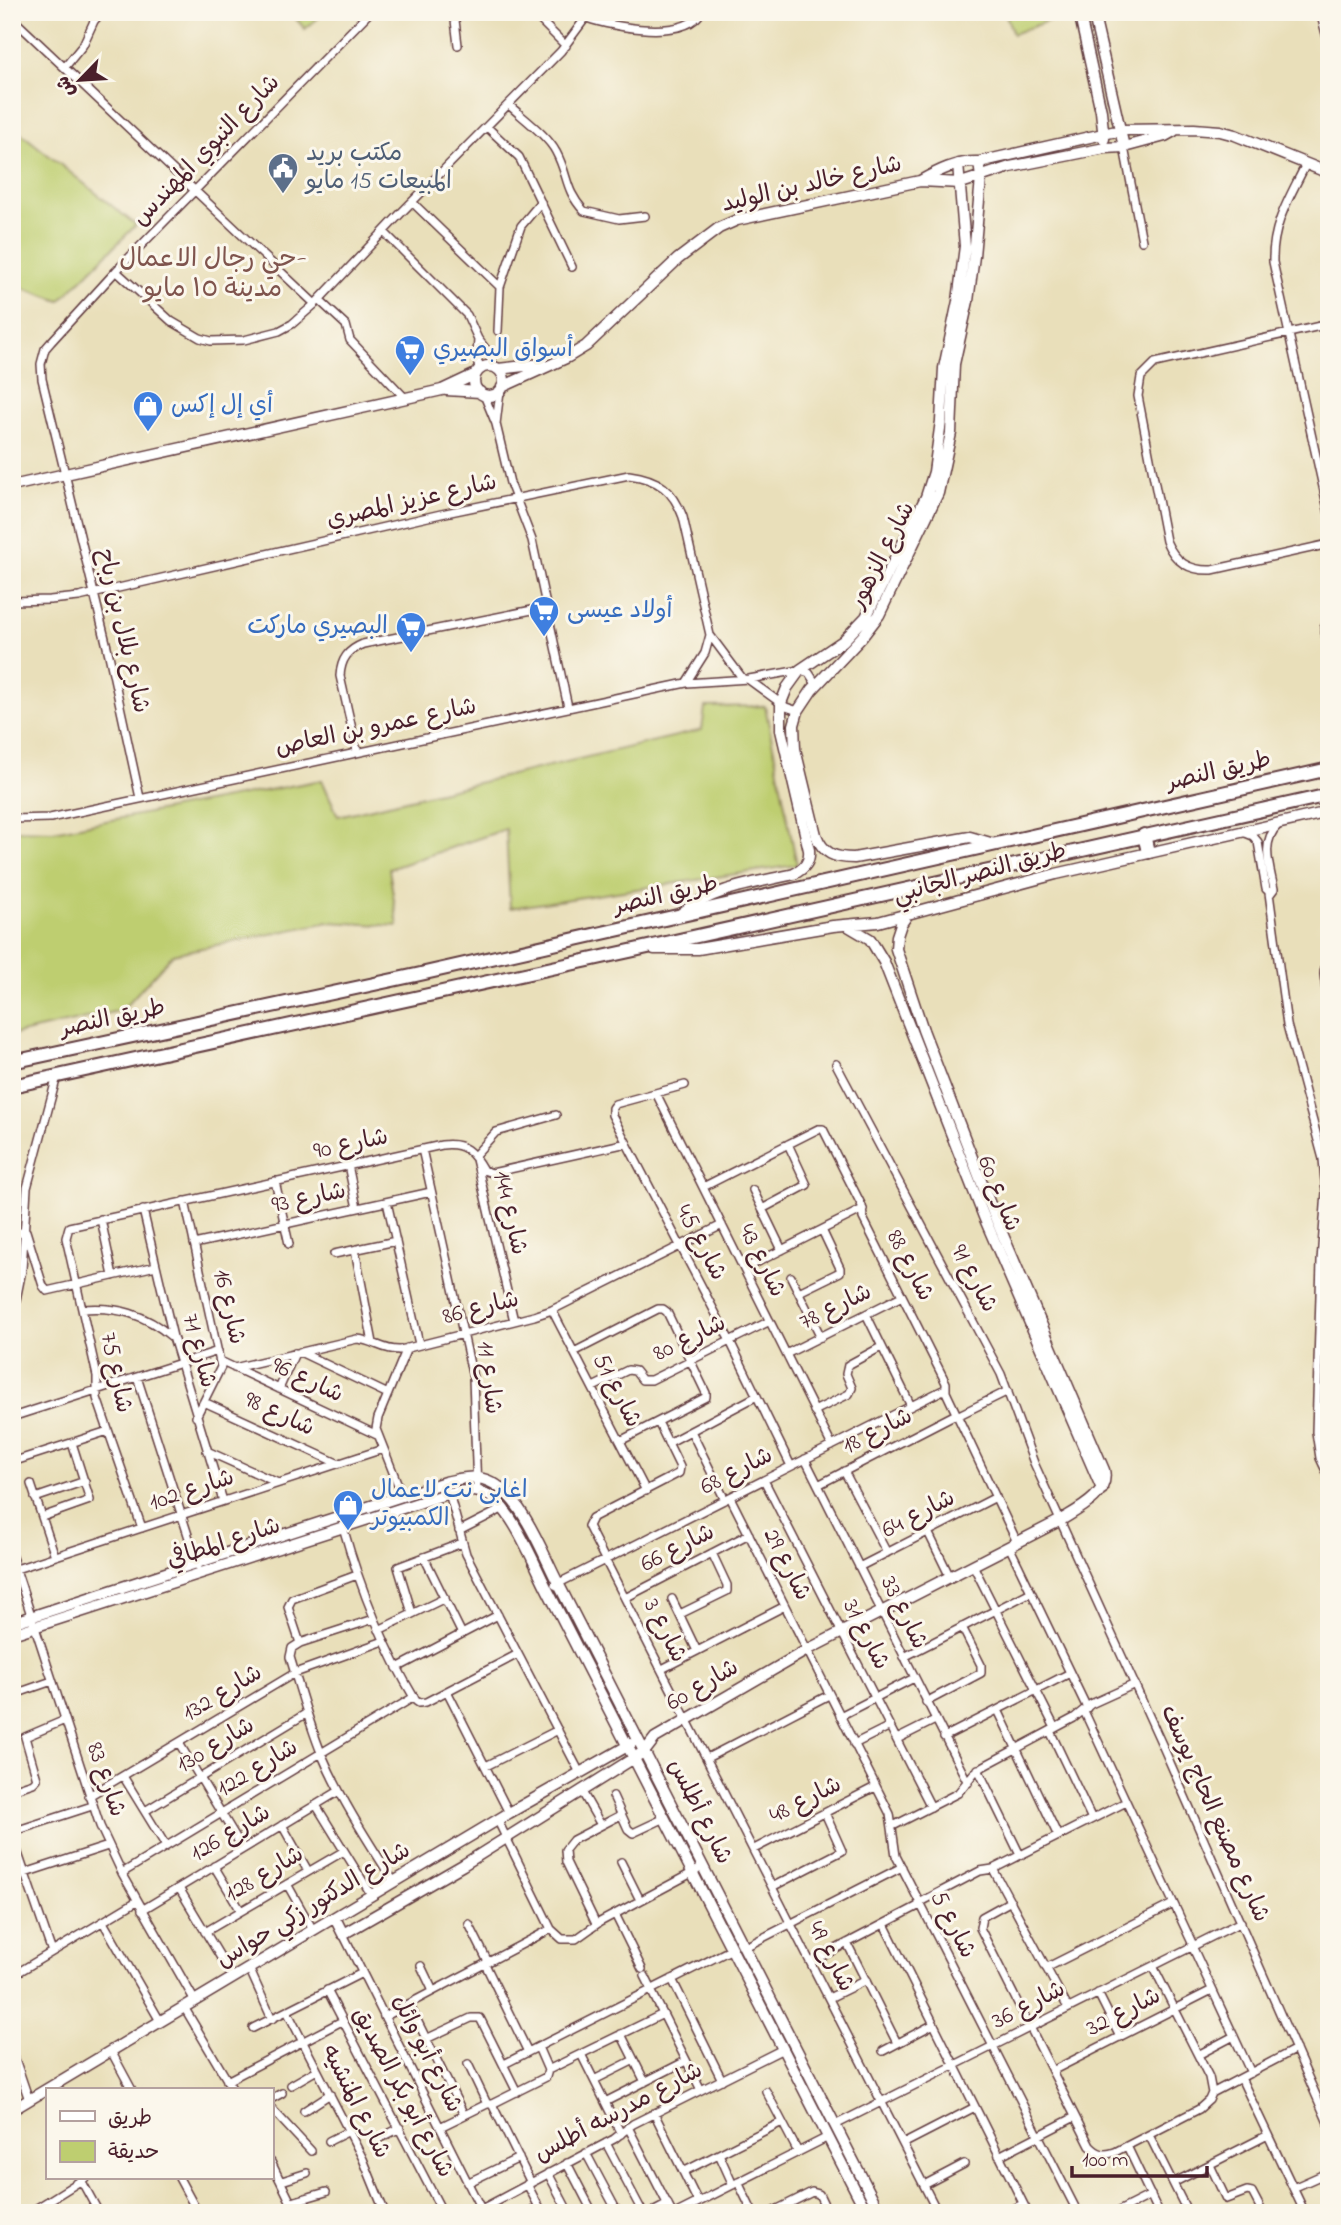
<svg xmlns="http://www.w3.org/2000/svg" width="1341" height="2225" font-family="'Indie Flower','Playpen Sans Arabic',sans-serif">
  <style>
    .green { fill: #bece70; stroke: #84764e; stroke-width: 2 }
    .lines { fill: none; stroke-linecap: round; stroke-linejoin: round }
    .minor-casing { stroke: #623c40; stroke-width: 10 }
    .tertiary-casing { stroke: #623c40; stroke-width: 13 }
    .trunk-casing { stroke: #623c40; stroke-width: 16 }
    .minor { stroke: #fff; stroke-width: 7 }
    .tertiary { stroke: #fff; stroke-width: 10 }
    .trunk { stroke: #fff; stroke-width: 12 }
    .labels { text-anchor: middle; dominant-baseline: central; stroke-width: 6; stroke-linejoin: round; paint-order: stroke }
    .street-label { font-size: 24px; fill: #4a1f2b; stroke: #fbf7ec }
    .service-label { font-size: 24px; fill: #4e5e75; stroke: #fbf7ec; text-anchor: start }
    .shop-label { font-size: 24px; fill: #366cbe; stroke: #fbf7ec; text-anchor: start }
    .neighbourhood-label { font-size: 26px; fill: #7f544d; stroke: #fbf7ec }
  </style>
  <rect width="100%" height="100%" fill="#fbf7ec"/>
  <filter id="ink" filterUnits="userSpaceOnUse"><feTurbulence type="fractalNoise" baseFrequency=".0143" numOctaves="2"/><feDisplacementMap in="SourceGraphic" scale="14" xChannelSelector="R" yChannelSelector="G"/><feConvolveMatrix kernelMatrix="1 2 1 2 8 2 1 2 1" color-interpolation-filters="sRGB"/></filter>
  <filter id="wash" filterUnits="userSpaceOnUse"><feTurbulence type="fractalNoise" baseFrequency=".00686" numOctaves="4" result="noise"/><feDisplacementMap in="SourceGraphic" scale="28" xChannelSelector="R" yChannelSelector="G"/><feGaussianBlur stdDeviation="1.57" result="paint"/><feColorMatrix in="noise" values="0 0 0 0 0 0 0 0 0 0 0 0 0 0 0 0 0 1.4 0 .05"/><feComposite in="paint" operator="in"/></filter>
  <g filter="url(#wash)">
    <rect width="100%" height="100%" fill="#e9dfba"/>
    <path class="green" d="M290 12H325L305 29Z
      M1005 12H1056L1058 17 1013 34Z
      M12 126 136 225 60 301 12 284Z
      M765 706 797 865 510 908 506 829 389 869 398 926 329 922 173 954 122 1010 12 1035V830L53 831 322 780 338 816 702 730 705 707Z"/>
  </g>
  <g filter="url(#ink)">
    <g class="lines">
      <g class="minor-casing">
        <path id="minor" d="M454 12 458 45
          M532 12 566 46
          M1320 12 1329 45
          M12 18 315 304
          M587 18C612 27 686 41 701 12
          M65 67 83 45 94 21 102 12
          M509 105C523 118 548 136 556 152 569 176 564 189 584 211L619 219 645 216
          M487 127 519 157 572 267
          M1124 147 1142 241
          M1306 164C1290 197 1272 224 1273 262L1329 514
          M412 202 500 287 498 331
          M384 232 467 315 478 339 489 353 493 367
          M116 271 171 321 200 338 211 341 244 340 279 331 292 324 315 304 402 212 561 51 590 12
          M500 287 521 226 541 202
          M319 300 346 325 350 340 405 398
          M1329 324 1155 363 1141 377 1138 396 1166 541C1175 562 1189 571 1212 570L1329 544
          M478 339 477 356 479 370
          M484 395 496 424 510 483 532 540 568 707
          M496 424 500 391
          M12 601 50 600 79 597 441 514 629 475C659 479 673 490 683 517L710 635 743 679
          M1329 620 1324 628 1329 652
          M749 680 786 707 798 711
          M686 683 705 653 710 635
          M357 751 340 676C341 659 348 650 363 644L547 607
          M140 798 109 655 42 379 41 364 45 349 51 342 116 271 370 12
          M12 819 50 818 686 683 749 679 800 670 809 673 816 684
          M1243 832 1253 836 1258 842 1266 889 1271 893 1274 889C1270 868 1260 842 1278 825
          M1269 893 1287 1025 1323 1159 1326 1192 1321 1261 1316 1432 1320 1458 1329 1477
          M1329 930 1324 974 1329 1013
          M836 1064 1001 1374 1034 1463 1164 1749 1329 2125
          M685 1085 615 1104 612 1108V1115L730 1341 791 1466
          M656 1093 832 1446
          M422 1149 473 1378 477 1491
          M348 1165 357 1208
          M275 1181 289 1244
          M703 1187 818 1129H823L862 1206 863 1218 946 1383V1392L1017 1542
          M753 1190 782 1250
          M185 1201 221 1367 196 1417
          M387 1202 419 1344
          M762 1209 807 1185 788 1144
          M143 1210 173 1337 223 1501
          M101 1219 113 1276
          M12 1234 26 1231 43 1286 47 1291 156 1266
          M194 1244 431 1192
          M355 1250 373 1343
          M334 1254 396 1241
          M744 1269 863 1209
          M791 1277 821 1337
          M799 1292 840 1272V1268L822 1230
          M82 1309C117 1306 145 1314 172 1337
          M552 1310 646 1491
          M866 1314 911 1406
          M12 1320 22 1270 27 1188 57 1076
          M514 1321 475 1155 496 1132 556 1115
          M1319 1322 1329 1332
          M300 1352 388 1394
          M574 1352 658 1309H663L667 1312 706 1393V1397L620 1441
          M786 1354 902 1296
          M220 1361 377 1435
          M234 1368 357 1339C373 1340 384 1351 400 1350L534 1316 552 1310 722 1225
          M137 1377 198 1566
          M593 1387 628 1370 635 1371 642 1380H651L770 1321
          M279 1389 295 1353
          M204 1402 337 1463
          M814 1411 849 1394 852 1388 846 1374 848 1365 881 1347
          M957 1416 1008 1391
          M12 1417 218 1351
          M658 1422 680 1467 679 1473 592 1518 588 1526 938 2213
          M691 1431 725 1500
          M668 1443 757 1396
          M207 1451 278 1483
          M805 1459 968 1783
          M12 1462 108 1431
          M844 1471 887 1553
          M764 1480 931 1807
          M31 1484 55 1556
          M818 1485 956 1414
          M449 1493 466 1554 580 1773
          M402 1495 376 1429 378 1418 407 1348
          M730 1497 890 1814 896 1856 1078 2213
          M35 1498 85 1481
          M42 1517 90 1500 72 1443
          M343 1527C360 1588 383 1646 416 1701L419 1703 426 1702 518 1654
          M142 1528 97 1398V1376L66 1238 69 1227 442 1145C464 1142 473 1152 483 1170L492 1173 627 1143
          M459 1531 504 1508
          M928 1532 950 1577
          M1009 1546 1087 1708
          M12 1557 100 1826 122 1873 195 2001
          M424 1557 462 1634
          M973 1565 1055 1728
          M859 1567 996 1497
          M13 1570 383 1449
          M555 1585 945 1389
          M625 1598 749 1534
          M672 1599 697 1651
          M412 1613 398 1567 462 1543
          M680 1614 727 1591V1585L712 1553
          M374 1619 300 1643 292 1648 290 1657C300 1690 309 1723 322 1755 341 1800 368 1841 394 1882
          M379 1630 445 1598
          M300 1643 288 1607 292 1599 357 1575
          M904 1657 1031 1592
          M397 1668 498 1615
          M662 1669 785 1606
          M447 1691 509 1813
          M12 1695 52 1681
          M926 1702 981 1673V1665L962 1627
          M998 1710 1058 1836
          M1084 1711 1193 1945
          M840 1716 914 1678
          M1050 1731 1092 1819
          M944 1737 1070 1673
          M897 1739 935 1720
          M179 1743 243 1849
          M854 1744 890 1726
          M707 1758 829 1695
          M486 1766 558 1730
          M978 1769 1020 1855
          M123 1776 166 1846
          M12 1790 33 1783 37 1779 25 1737 65 1720
          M581 1790 601 1825
          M89 1796 295 1673 384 1641
          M613 1796 628 1829 633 1833 665 1818
          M316 1805 372 1896
          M145 1811 307 1713
          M498 1821 551 1929 562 1939H576L600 1922 703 1867
          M282 1825 308 1871
          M893 1826 958 1793 974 1773 984 1766 1074 1718 1091 1704 1135 1684
          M12 1832 92 1806
          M12 1836 52 1952
          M754 1849 875 1787
          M621 1862 640 1900
          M214 1866 241 1911
          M993 1869 1068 2008
          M25 1873 108 1846
          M122 1873 414 1697
          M287 1884 313 1930
          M772 1887 842 1851 825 1813
          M179 1888 233 1978
          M1011 1901 982 1917 980 1928 1090 2146C1098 2154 1104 2156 1115 2152L1199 2109 1209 2100 1212 2093
          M919 1903 980 1871 993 1869 1126 1802
          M142 1910 339 1791
          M615 1914 642 1969
          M103 1922 160 2021
          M469 1924 488 1962
          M596 1924 566 1862 565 1850 573 1840 621 1815
          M884 1924 1028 2213
          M205 1932 344 1851
          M343 1934 481 2209
          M847 1943 897 2043
          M1192 1946 1251 2073
          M745 1947 902 1867
          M811 1962 920 1905
          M485 1964 528 2052
          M421 1966 433 1991
          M1153 1966 1209 2077 1212 2093
          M249 1968 272 2019
          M1046 1968 1173 1904
          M12 1976 137 1901
          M645 1976 652 1990
          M672 1979 722 2080
          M327 1990 443 2213
          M651 1990 701 2090
          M1098 1993 1120 2037
          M829 1998 866 1980
          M409 2004 464 2115
          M184 2007 233 2090
          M287 2011 363 2159 385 2213
          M384 2017 551 1929
          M253 2028 362 1973
          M621 2034 645 2082
          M426 2039 471 2018H480L517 2092
          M12 2050 29 2100
          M111 2051 132 2090
          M883 2051 934 2024
          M581 2054 621 2134
          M1198 2055 1234 2036
          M468 2064 487 2104
          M504 2064 732 1949
          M548 2070 663 2014
          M1052 2071 1212 1990
          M1241 2078 1305 2213
          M594 2080 634 2060
          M227 2081 342 2021
          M291 2085 317 2070
          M766 2091 798 2152
          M1212 2093 1296 2049
          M271 2099 282 2093
          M605 2102 686 2061
          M492 2104 546 2077 548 2070 538 2047
          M271 2108 311 2151
          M304 2111 330 2094
          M654 2113 698 2202
          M835 2125 1241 1922
          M440 2127 487 2104H492L531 2183
          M628 2127 672 2213
          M1149 2135 1188 2213
          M378 2139 400 2128
          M329 2141 349 2131
          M606 2143 643 2213
          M903 2144 975 2107
          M1127 2146 1159 2213
          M586 2153 618 2213
          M719 2154 733 2185
          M999 2156 1075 2117
          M271 2162 296 2213
          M567 2163 593 2213
          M1210 2165 1226 2199 1247 2191 1252 2192 1263 2213
          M683 2172 782 2122
          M548 2173 569 2213
          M179 2178 198 2213
          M81 2180 99 2213
          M282 2181 307 2173
          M738 2182 753 2213
          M467 2183 519 2158
          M1173 2183 1268 2135
          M527 2184 542 2213
          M924 2185 964 2164
          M1293 2188 1329 2172
          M292 2202 326 2192
          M29 2213 85 2178
          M474 2213 614 2139 633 2124 783 2049
          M528 2213 539 2207
          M651 2213 668 2204
          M677 2213 828 2137
          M770 2213 812 2192 819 2194 828 2213
          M1004 2213 1023 2204
          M1115 2213 1151 2195"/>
      </g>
      <g class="tertiary-casing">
        <path id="tertiary" d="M1079 12 1101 111 1104 139
          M1093 12 1124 147
          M979 162 981 178 974 256 968 301 954 364 951 433 938 493 879 615 862 637 812 690 798 711 794 725 795 749 816 835C823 854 835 858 854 858L970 837 994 844
          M920 181C938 171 957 161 979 162L1121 130 1194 129 1220 131 1235 135 1329 173
          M474 381a15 15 0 1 1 30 0a15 15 0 1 1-30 0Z
          M498 369 542 364
          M502 387 568 357 586 346 678 259 719 228 737 220 920 181 961 183 1010 167 1105 148 1124 147 1165 136 1174 131
          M446 390 480 392
          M12 486 442 390 476 374
          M682 913C713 888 756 883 794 874 805 868 810 862 809 850L781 730V703L787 688 800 670 843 641 866 617 926 497 934 472 941 421 944 368 958 301 965 246 958 164
          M848 926 870 939 884 962 984 1217 1102 1489
          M654 949H698L833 926 878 922 1056 874 1329 812
          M12 1623 445 1482C456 1480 467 1476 478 1478 518 1483 541 1551 558 1583L880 2213
          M12 1634 449 1493C461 1491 473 1489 486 1494 511 1505 534 1564 547 1589L867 2213
          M335 1918 343 1934 463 1865 634 1758 645 1751 655 1738 807 1650 1061 1520C1079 1509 1110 1494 1104 1470L993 1212 923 1030 896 949 897 936 901 924 908 914
          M12 2110 509 1813 631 1744"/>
      </g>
      <g class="trunk-casing">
        <path id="trunk" d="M1144 835 1148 852
          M12 1062 416 975 1329 769
          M12 1086 639 949 1329 795"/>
      </g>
      <use href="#minor" class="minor"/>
      <use href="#tertiary" class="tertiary"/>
      <use href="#trunk" class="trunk"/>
    </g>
  </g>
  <defs>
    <g id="civic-pin" transform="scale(1.575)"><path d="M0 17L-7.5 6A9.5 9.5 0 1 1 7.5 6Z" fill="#5c6f8a" stroke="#fbf7ec"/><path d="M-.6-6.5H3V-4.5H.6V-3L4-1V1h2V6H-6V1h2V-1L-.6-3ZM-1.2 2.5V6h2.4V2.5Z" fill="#fff"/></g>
    <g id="supermarket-pin" transform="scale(1.575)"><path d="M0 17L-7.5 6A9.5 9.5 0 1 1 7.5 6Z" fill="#3f7fe0" stroke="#fbf7ec"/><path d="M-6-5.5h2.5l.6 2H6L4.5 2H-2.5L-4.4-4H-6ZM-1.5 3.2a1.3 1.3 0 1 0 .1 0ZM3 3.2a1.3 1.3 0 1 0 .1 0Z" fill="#fff"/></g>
    <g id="shop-pin" transform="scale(1.575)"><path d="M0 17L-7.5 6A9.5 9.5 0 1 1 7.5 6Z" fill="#3f7fe0" stroke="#fbf7ec"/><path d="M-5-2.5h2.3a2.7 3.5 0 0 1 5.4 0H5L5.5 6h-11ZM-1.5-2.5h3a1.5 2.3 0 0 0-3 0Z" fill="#fff"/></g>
  </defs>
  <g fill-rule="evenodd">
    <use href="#civic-pin" x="283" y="168"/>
    <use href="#supermarket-pin" x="410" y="350"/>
    <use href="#shop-pin" x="148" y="406"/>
    <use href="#supermarket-pin" x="544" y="611"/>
    <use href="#supermarket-pin" x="411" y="627"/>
    <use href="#shop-pin" x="348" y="1505"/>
  </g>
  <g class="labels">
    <g class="street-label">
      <text transform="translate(207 151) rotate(-46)">شارع النبوي المهندس</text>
      <text transform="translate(812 185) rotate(-13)">شارع خالد بن الوليد</text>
      <text transform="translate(412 502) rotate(-13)">شارع عزيز المصري</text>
      <text transform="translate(883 556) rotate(-63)">شارع الزهور</text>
      <text transform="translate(122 631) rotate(77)">شارع بلال بن رباح</text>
      <text transform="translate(376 728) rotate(-12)">شارع عمرو بن العاص</text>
      <text transform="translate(1219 772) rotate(-13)">طريق النصر</text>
      <text transform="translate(980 874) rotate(-15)">طريق النصر الجانبي</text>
      <text transform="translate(666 896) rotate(-13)">طريق النصر</text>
      <text transform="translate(113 1019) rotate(-12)">طريق النصر</text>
      <text transform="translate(351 1145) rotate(-12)">شارع 90</text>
      <text transform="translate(998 1194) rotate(68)">شارع 60</text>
      <text transform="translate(309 1199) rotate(-12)">شارع 93</text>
      <text transform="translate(509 1213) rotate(77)">شارع 144</text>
      <text transform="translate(700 1243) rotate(62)">شارع 45</text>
      <text transform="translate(761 1261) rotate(64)">شارع 43</text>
      <text transform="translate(909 1266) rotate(63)">شارع 88</text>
      <text transform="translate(973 1279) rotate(62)">شارع 91</text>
      <text transform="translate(228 1307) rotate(77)">شارع 16</text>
      <text transform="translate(836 1308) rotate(-26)">شارع 78</text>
      <text transform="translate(481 1309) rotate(-14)">شارع 86</text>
      <text transform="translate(690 1339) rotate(-26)">شارع 80</text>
      <text transform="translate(198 1351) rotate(75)">شارع 71</text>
      <text transform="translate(115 1373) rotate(78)">شارع 75</text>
      <text transform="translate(488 1378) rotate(83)">شارع 11</text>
      <text transform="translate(307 1381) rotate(25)">شارع 96</text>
      <text transform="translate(616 1391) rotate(63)">شارع 51</text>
      <text transform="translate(279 1415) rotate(25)">شارع 98</text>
      <text transform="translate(878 1432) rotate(-27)">شارع 18</text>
      <text transform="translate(737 1472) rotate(-27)">شارع 68</text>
      <text transform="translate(192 1491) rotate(-18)">شارع 102</text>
      <text transform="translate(919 1515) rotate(-27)">شارع 64</text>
      <text transform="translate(224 1544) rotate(-18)">شارع المطافي</text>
      <text transform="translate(678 1549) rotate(-27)">شارع 66</text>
      <text transform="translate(786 1565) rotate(63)">شارع 29</text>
      <text transform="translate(903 1613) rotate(64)">شارع 33</text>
      <text transform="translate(664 1631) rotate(63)">شارع 3</text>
      <text transform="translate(865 1635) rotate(63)">شارع 31</text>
      <text transform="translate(703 1686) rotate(-30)">شارع 60</text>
      <text transform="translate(223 1694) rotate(-31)">شارع 132</text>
      <text transform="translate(216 1746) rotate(-31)">شارع 130</text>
      <text transform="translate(258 1769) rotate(-31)">شارع 122</text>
      <text transform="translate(105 1780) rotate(71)">شارع 83</text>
      <text transform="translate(806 1801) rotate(-27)">شارع 48</text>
      <text transform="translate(699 1812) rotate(63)">شارع أطلس</text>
      <text transform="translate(1214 1814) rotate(66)">شارع مصنع الحاج يوسف</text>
      <text transform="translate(231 1834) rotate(-31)">شارع 126</text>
      <text transform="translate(265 1875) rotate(-31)">شارع 128</text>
      <text transform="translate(314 1906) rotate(-31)">شارع الدكتور زكي حواس</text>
      <text transform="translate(952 1925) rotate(63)">شارع 5</text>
      <text transform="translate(830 1957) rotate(63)">شارع 49</text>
      <text transform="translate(1029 2006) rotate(-27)">شارع 36</text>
      <text transform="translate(1124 2013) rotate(-27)">شارع 32</text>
      <text transform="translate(426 2054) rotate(63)">شارع أبو وائل</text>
      <text transform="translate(402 2093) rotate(62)">شارع أبو بكر الصديق</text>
      <text transform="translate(355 2102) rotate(63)">شارع المنشيه</text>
      <text transform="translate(619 2113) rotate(-28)">شارع مدرسه أطلس</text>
    </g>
    <g class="service-label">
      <text x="306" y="154">مكتب بريد<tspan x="306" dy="28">المبيعات 15 مايو</tspan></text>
    </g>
    <g class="shop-label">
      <text x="433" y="350">أسواق البصيري</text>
      <text x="171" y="406">أي إل إكس</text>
      <text x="567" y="611">أولاد عيسى</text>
      <text x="388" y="627" text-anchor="end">البصيري ماركت</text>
      <text x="371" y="1491">اغابى نت لاعمال<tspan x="371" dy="28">الكمبيوتر</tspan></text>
    </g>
    <g class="neighbourhood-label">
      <text x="213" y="260">حي رجال الاعمال-<tspan x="213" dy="30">مدينة ١٥ مايو</tspan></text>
    </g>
  </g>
  <rect width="1341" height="2225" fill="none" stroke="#fbf7ec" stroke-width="42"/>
  <rect x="46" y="2088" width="228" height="91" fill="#fbf7ec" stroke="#b4a19f" stroke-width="2"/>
  <rect x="60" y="2111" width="35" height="10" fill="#ffffff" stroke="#b4a19f" stroke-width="2"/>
  <text x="108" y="2124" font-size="21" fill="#4a1f2b">طريق</text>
  <rect x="60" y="2141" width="35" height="21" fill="#bece70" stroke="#b4a19f" stroke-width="2"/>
  <text x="108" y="2158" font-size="21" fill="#4a1f2b">حديقة</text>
  <g transform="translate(80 80) rotate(245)" stroke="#fbf7ec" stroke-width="5" paint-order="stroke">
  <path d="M0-5L12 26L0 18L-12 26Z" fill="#4a1f2b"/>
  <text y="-10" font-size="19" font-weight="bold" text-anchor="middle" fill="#4a1f2b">ش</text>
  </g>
  <path d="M1072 2166v10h135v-10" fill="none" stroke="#4a1f2b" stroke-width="3.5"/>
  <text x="1082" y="2166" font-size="21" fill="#4a1f2b" stroke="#fbf7ec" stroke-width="5" paint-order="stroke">100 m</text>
</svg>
